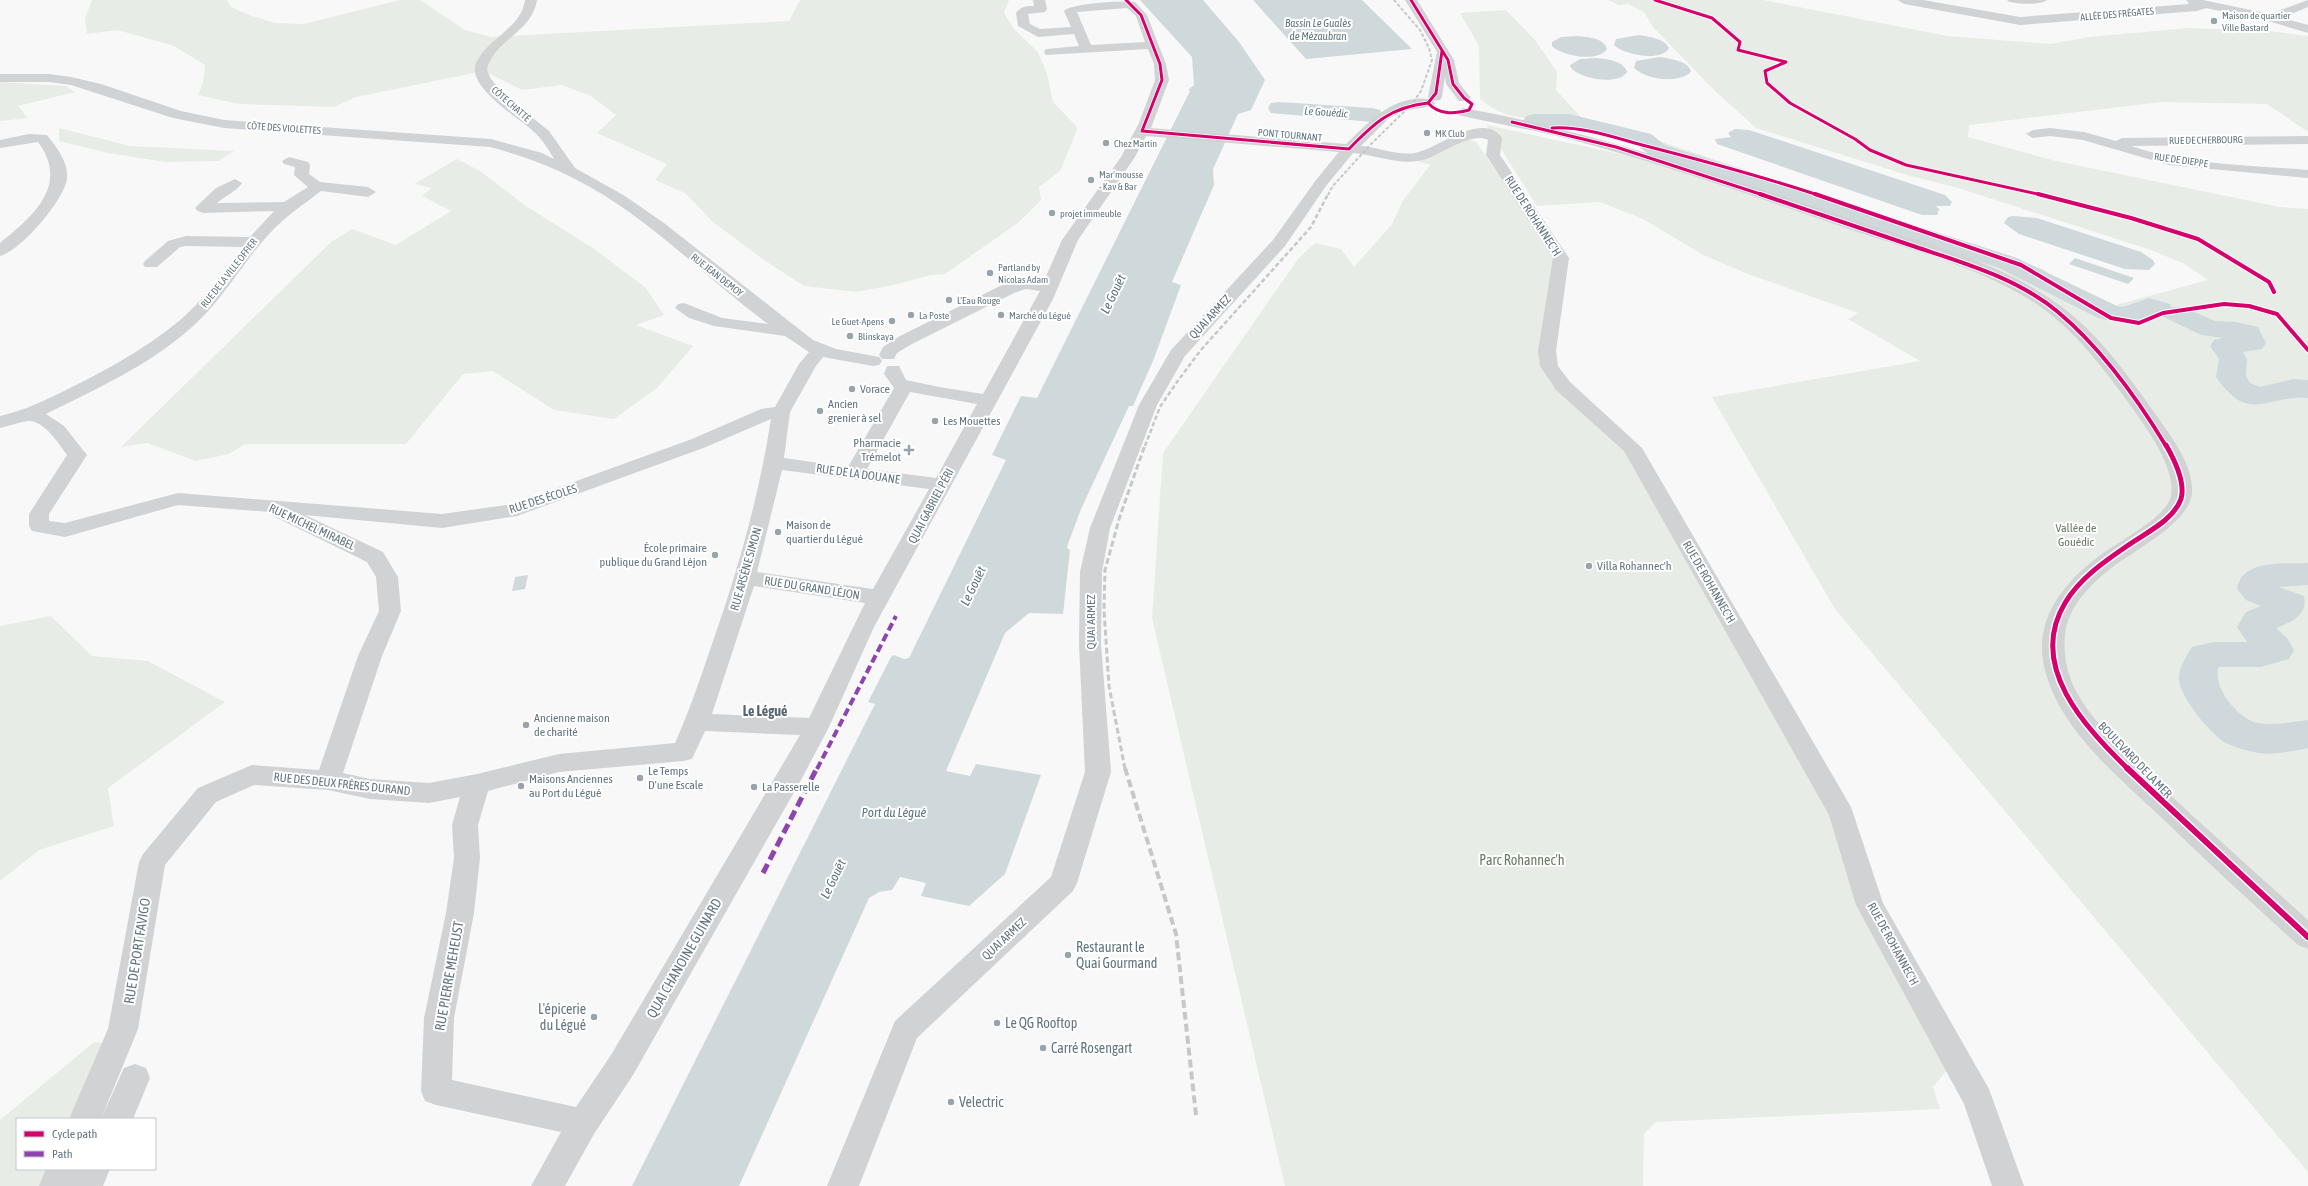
<svg xmlns="http://www.w3.org/2000/svg" width="2308" height="1186" font-family="'Asap Condensed',sans-serif">
  <style>
    .green { fill: #e8ece6 }
    .water { fill: #cfd8db }
    .lines { fill: none; stroke-linecap: round; stroke-linejoin: round }
    .river { fill: #cfd8db; fill-rule: evenodd }
    .minor { fill: #d0d2d3; fill-rule: evenodd }
    .rail-far3 { stroke: #c6c8c8; stroke-width: 2; stroke-dasharray: 3.5 2; stroke-linecap: butt }
    .rail-far2 { stroke: #c6c8c8; stroke-width: 2.5; stroke-dasharray: 4.5 2.5; stroke-linecap: butt }
    .rail-far1 { stroke: #c6c8c8; stroke-width: 3; stroke-dasharray: 6 3; stroke-linecap: butt }
    .rail { stroke: #c6c8c8; stroke-width: 4; stroke-dasharray: 8 4; stroke-linecap: butt }
    .quiet-far1 { stroke: #8e44ad; stroke-width: 4; stroke-dasharray: 8 4; stroke-linecap: butt }
    .quiet { stroke: #8e44ad; stroke-width: 5; stroke-dasharray: 10 5; stroke-linecap: butt }
    .cycleway-far3-casing { stroke: #fff; stroke-width: 4.5 }
    .cycleway-far2-casing { stroke: #fff; stroke-width: 6 }
    .cycleway-far1-casing { stroke: #fff; stroke-width: 8 }
    .cycleway-casing { stroke: #fff; stroke-width: 9 }
    .cycleway-far3 { stroke: #d6006c; stroke-width: 3 }
    .cycleway-far2 { stroke: #d6006c; stroke-width: 4 }
    .cycleway-far1 { stroke: #d6006c; stroke-width: 5 }
    .cycleway { stroke: #d6006c; stroke-width: 6 }
    .poi-dot { fill: #97a4ac; stroke: #fff; stroke-width: 1.5 }
    .labels { text-anchor: middle; dominant-baseline: central; stroke-width: 4; stroke-linejoin: round; paint-order: stroke }
    .far-street-label { font-size: 10px; fill: #637683; stroke: #fff }
    .far-poi-label { font-size: 10px; fill: #637683; stroke: #fff; text-anchor: start }
    .far-water-label { font-size: 11px; font-style: italic; fill: #5e767d; stroke: #fff }
    .street-label { font-size: 12px; fill: #637683; stroke: #fff }
    .poi-label { font-size: 12px; fill: #637683; stroke: #fff; text-anchor: start }
    .park-label { font-size: 12px; fill: #677a62; stroke: #fff }
    .water-label { font-size: 13px; font-style: italic; fill: #5e767d; stroke: #fff }
    .quarter-label { font-size: 14px; font-weight: bold; fill: #55646e; stroke: #fff }
    .near-park-label { font-size: 14px; fill: #677a62; stroke: #fff }
    .near-poi-label { font-size: 14px; fill: #637683; stroke: #fff; text-anchor: start }
    .near-street-label { font-size: 14px; fill: #637683; stroke: #fff }
  </style>
  <rect width="100%" height="100%" fill="#f8f8f8"/>
  <path class="green" d="M92 0H227L231 7 252 16 275 23 304 24 400 0H420L465 30 490 37 789 21 800 0H1009L1004 13 1014 29 1038 52 1047 74 1053 102 1076 126 1077 130 1060 171 1039 187 1041 200 1019 222 945 274 930 275 898 284 856 292 804 286 767 262 714 223 685 193 655 180 667 164 597 133 616 115 591 96 562 85 522 90 484 71 356 97 334 107 239 104 198 95 203 83 205 65 174 46 118 30 87 34 85 19Z
    M1608 0H1763L1948 36 2051 44 2088 37 2188 28 2268 31 2308 36V132L2267 104 2162 102 1969 125 1968 137 2056 161 2280 207 2308 209V1172L1835 609 1712 397 1920 361 1848 319 1858 313 1748 274 1703 255 1643 219 1600 202 1537 206 1486 125 1644 159 1659 141 2043 269 2064 285 2112 306 2208 280 2183 263 2148 249 1958 188 1910 176 1756 128 1714 90 1653 27 1644 12 1628 4 1619 5Z
    M1506 10 1535 40 1557 72 1556 90 1581 117C1543 118 1510 125 1480 99L1479 46 1460 13Z
    M0 82 66 86 75 92 18 106 28 118 0 121Z
    M59 128 130 146 234 151 218 161 165 162 108 153 59 141Z
    M1468 139 1476 142 1556 257 1544 371 1551 384 1592 417 1629 453 1826 804 1948 1069 1933 1087 1940 1109 1656 1122 1644 1134 1643 1186H1285L1152 618 1163 453 1298 259 1315 243 1341 249 1354 267 1392 224 1402 202 1430 165 1418 161Z
    M457 159 480 171 526 206 593 248 646 288 664 315 636 325 693 346 657 388 614 419 554 410 493 371 463 374 406 444H245L229 454 196 461 147 443 121 447 331 242 352 229 396 245 451 211 422 196 432 188 414 184Z
    M51 616 92 656 148 661 225 702 108 788 114 826 39 850 0 881V626Z
    M94 1042 110 1044 72 1119H17V1169H47L40 1186H0V1120Z"/>
  <path class="water" d="M1140 0H1203L1239 42 1265 80 1251 110 1238 114 1213 169 1214 185 1172 282 1181 285 1153 361 1133 406H1129L1081 509 1068 544 1067 548 1070 550 1063 614 1029 613 1005 633 946 771 970 776 976 764 1041 775 1005 874 969 906 921 896 926 883 900 877 892 890 879 892 869 898 739 1186H632L875 704 868 702 891 657 894 655 904 659 909 658 1006 460 992 455 1021 396 1037 398 1190 91 1188 90 1194 85 1192 57Z
    M1253 0H1362L1412 49 1306 59Z
    M1639 35C1649 37 1664 38 1669 48 1661 63 1623 54 1614 45L1616 39Z
    M1578 36C1588 37 1604 38 1607 49 1598 63 1562 56 1552 46V42L1561 37Z
    M1660 57C1670 59 1687 60 1691 71L1689 74C1674 83 1647 80 1634 68L1636 61Z
    M1597 58C1607 59 1624 61 1627 72 1618 86 1581 79 1571 68L1570 65 1580 59Z
    M1735 129 1749 130 1945 195 1952 202 1950 206H1936L1939 209 1937 215H1922L1717 144 1715 139 1731 137 1728 133Z
    M2013 216 2037 218 2141 252 2153 260 2155 264 2149 270 2125 269 2019 234 2004 223 2008 217Z
    M2075 258 2134 278 2128 284 2069 264Z
    M528 575 525 589 512 591 515 577Z"/>
  <g class="lines">
    <path class="river" d="M1279 102 1372 108 1380 110 1383 115 1380 120 1372 122 1271 113 1268 108 1271 103Z
      M1534 114H1569L1651 134 1665 145 2017 258 2117 306 2123 307 2149 298 2170 304 2171 307 2185 308 2215 321 2236 322 2258 327 2266 343 2262 349 2243 352 2247 359 2246 376 2250 383 2260 387 2293 379 2308 380V398C2264 395 2250 425 2216 377L2219 359 2210 346 2214 340 2223 338 2201 335 2164 317 2150 316 2126 324 2098 318 1999 268 1650 155 1635 144 1569 128 1526 126 1523 121 1526 116Z
      M2308 563V585L2279 587 2304 596C2308 616 2291 622 2276 628L2287 638 2294 650 2289 659 2261 667H2219C2211 686 2239 720 2258 723 2275 726 2292 722 2308 720V748C2292 751 2276 755 2259 753 2249 751 2232 747 2224 742 2209 732 2176 693 2179 675 2180 666 2187 655 2192 647L2214 642H2247L2237 627 2246 612 2261 606 2246 600 2237 589C2241 559 2285 564 2308 563Z"/>
    <path class="minor" d="M525 0H537C532 33 492 41 487 70L491 79 503 94 549 131 575 168 625 196 664 223 813 340 836 349 879 357 882 361 879 365 873 366 823 357 816 366 790 412 784 458 848 467 894 388 884 374 887 366H899L906 380 939 387 983 394 1040 291 1026 289 1014 293 912 344 897 353 894 359H882L879 355 883 347 900 336 1002 285 1026 279 1044 281 1062 240 1121 157 1139 123 1155 80 1154 64 1148 49 1046 55 1044 52 1046 49 1079 46 1074 34 1038 37 1018 26 1016 13C1021 6 1027 6 1034 6L1033 0H1045L1047 9 1045 12 1028 14 1030 24 1040 29 1071 27 1064 11C1070 3 1129 0 1135 2L1147 15 1166 64 1169 80 1151 128 1346 144C1369 122 1393 94 1430 99L1428 97 1437 52 1405 0H1417L1454 60 1459 83 1471 98 1469 101H1459L1446 84 1445 76 1442 97 1440 100 1433 101 1435 103 1433 106 1402 111 1388 119 1361 146C1378 147 1397 156 1415 153 1437 149 1483 110 1502 138L1500 155 1569 258 1556 351 1558 366 1570 382 1642 448 1851 807 1883 903 1989 1089 2024 1186H1992L1964 1104 1856 905 1829 815 1624 451 1556 390 1540 366 1538 351 1553 258 1486 155 1488 140C1473 131 1441 154 1426 159 1402 167 1377 155 1353 153L1326 186 1285 246 1185 356 1157 405 1110 528 1102 572 1101 644 1111 772 1077 883 1073 891 917 1038 859 1186H827L895 1021 1051 877 1085 772 1079 644 1080 572 1090 528 1139 405 1171 350 1273 240 1316 180 1339 152 1146 136 1135 157 1078 240 1053 299 874 627 829 727 801 780 633 1075 594 1134 565 1186H531L561 1132 436 1105 425 1101 421 1091 424 1018 446 913 454 858 452 825 460 797 429 803 370 799 328 790 254 785 216 802 165 865 138 1029 101 1119H69L108 1029 139 862 143 854 198 788 252 765 319 770 358 656 379 611 376 577 367 562 273 516 270 512 178 505 65 537 32 531 29 526V514L67 455C59 444 44 420 28 421 19 422 9 426 0 428V416C26 410 46 400 70 388 109 369 146 348 179 321 204 300 223 272 243 247L186 246 180 247 157 267H145L143 264 145 261 168 241 186 236 250 237 274 211 203 213 198 211 195 208 198 205 216 188 235 179 242 183C237 191 225 196 217 203L284 202 308 187 294 175 295 167 284 164 282 161 289 157 308 162 310 165 309 174 320 182 368 187 376 192 368 197 321 191C303 205 287 215 272 231 243 261 224 299 192 327 150 365 96 389 46 414L64 426 87 455 49 514V521L65 523 178 493 442 514 513 504 692 439 761 409 775 407 799 364 809 352 785 336 714 326 689 318 675 308 678 304 684 303 722 318 768 324C703 276 646 214 573 178 546 164 519 155 490 147L224 128 173 118 71 85 49 82H0V74H49L71 77 101 84 181 111 224 120 491 139 542 153 554 159C548 148 541 138 532 130 517 117 463 84 477 61 490 37 521 28 525 0ZM1127 8 1136 16 1145 42 1091 45 1077 12ZM910 392 977 404 936 478 867 469ZM771 419C759 497 737 573 711 647 700 679 689 712 675 743L559 754 477 774 429 783 370 779 343 773 382 656 401 611 398 577 383 552 305 515 442 528 517 516 706 447ZM782 470 929 489 873 589 757 572ZM754 586 865 603 809 718 712 714ZM705 731 800 735 611 1055 576 1107 452 1080 454 1018 474 913 480 858 478 825 488 791 559 772 683 761 692 759Z
      M1898 0H1923L2020 17 2189 4 2186 0H2203L2270 14 2308 0V7L2282 18 2308 25V33L2268 21 2206 8 2197 11 2020 25 1904 4Z
      M2007 0H2047C2043 5 2011 5 2007 0Z
      M1463 108C1597 132 1725 177 1854 220 1921 242 1996 260 2055 302 2096 330 2128 375 2156 415 2171 436 2194 466 2192 493 2190 522 2135 550 2114 566 2092 583 2068 605 2065 635 2063 654 2067 674 2076 691 2094 725 2125 751 2152 778 2203 826 2256 873 2308 920V949L2298 945C2253 904 2208 863 2164 820 2121 779 2063 733 2046 674 2036 641 2045 611 2067 586 2076 574 2088 565 2099 556 2116 543 2167 517 2171 496 2176 472 2152 436 2138 416 2111 378 2080 335 2041 307 1986 269 1915 251 1852 230 1759 198 1667 165 1573 140 1535 130 1496 124 1458 115L1456 112Z
      M2050 128 2084 132 2116 141 2122 138 2308 136V144L2131 146C2188 165 2249 165 2308 170V178L2169 165 2083 140 2050 136 2033 138 2026 134 2033 130Z
      M29 134 47 135C56 147 69 162 67 179 64 200 21 251 0 256V243C33 216 70 185 38 142L0 148V140Z
      M135 1064 146 1068 150 1078 133 1119H101L124 1068Z
      M46 1169H110L103 1186H39Z"/>
    <path class="rail-far3" d="M1328 195 1332 187 1371 144 1412 104 1421 91 1432 60 1429 48 1420 30 1394 0"/>
    <path class="rail-far2" d="M1145 446 1160 407 1177 382 1200 351 1311 227 1328 194"/>
    <path class="rail-far1" d="M1125 769 1109 686 1104 610 1105 570 1120 516 1145 445"/>
    <path class="rail" d="M1125 768 1176 934 1196 1115"/>
    <path class="quiet-far1" d="M817 769 896 616"/>
    <path class="quiet" d="M763 873 817 768"/>
    <g class="cycleway-far3-casing">
      <path id="cycleway-far3" d="M1126 0 1141 15 1160 64 1162 80 1142 131 1349 149C1374 123 1391 107 1428 103
        M1411 0 1448 60 1453 84 1464 98 1472 104 1469 110C1454 114 1439 115 1428 103
        M1655 0 1712 18 1740 42 1738 50 1786 62 1765 71 1767 83 1790 103 1855 139 1870 150 1906 165 2042 195
        M1428 103 1436 93 1442 51
        M1512 122 1616 147 1763 195
        M1552 128C1581 126 1613 137 1642 145 1701 160 1760 176 1818 195"/>
    </g>
    <g class="cycleway-far2-casing">
      <path id="cycleway-far2" d="M1760 194C1810 211 1860 228 1910 245 1960 262 2016 277 2058 312 2101 348 2137 398 2166 446
        M1815 194 2021 265 2111 318 2139 323 2163 313 2224 304 2249 306 2277 314 2308 350
        M2038 194 2131 218 2198 239 2269 282 2274 292"/>
    </g>
    <g class="cycleway-far1-casing">
      <path id="cycleway-far1" d="M2128 769C2085 727 2027 666 2065 603 2079 579 2105 561 2127 546 2145 533 2173 521 2181 499 2186 482 2174 459 2166 445"/>
    </g>
    <g class="cycleway-casing">
      <path id="cycleway" d="M2127 768 2308 937"/>
    </g>
    <use href="#cycleway-far3" class="cycleway-far3"/>
    <use href="#cycleway-far2" class="cycleway-far2"/>
    <use href="#cycleway-far1" class="cycleway-far1"/>
    <use href="#cycleway" class="cycleway"/>
  </g>
  <g class="poi-dot">
    <circle cx="2214" cy="21" r="4"/>
    <circle cx="1427" cy="133" r="4"/>
    <circle cx="1106" cy="143" r="4"/>
    <circle cx="1091" cy="180" r="4"/>
    <circle cx="1052" cy="213" r="4"/>
    <circle cx="990" cy="273" r="4"/>
    <circle cx="949" cy="300" r="4"/>
    <circle cx="911" cy="315" r="4"/>
    <circle cx="1001" cy="315" r="4"/>
    <circle cx="892" cy="321" r="4"/>
    <circle cx="850" cy="336" r="4"/>
    <circle cx="852" cy="389" r="4"/>
    <circle cx="820" cy="411" r="4"/>
    <circle cx="935" cy="421" r="4"/>
    <path d="M907 444h4v4h4v4h-4v4h-4v-4h-4v-4h4z"/>
    <circle cx="778" cy="532" r="4"/>
    <circle cx="715" cy="555" r="4"/>
    <circle cx="1589" cy="566" r="4"/>
    <circle cx="526" cy="725" r="4"/>
    <circle cx="640" cy="778" r="4"/>
    <circle cx="521" cy="786" r="4"/>
    <circle cx="754" cy="787" r="4"/>
    <circle cx="1068" cy="955" r="4"/>
    <circle cx="594" cy="1017" r="4"/>
    <circle cx="997" cy="1023" r="4"/>
    <circle cx="1043" cy="1048" r="4"/>
    <circle cx="951" cy="1102" r="4"/>
  </g>
  <g class="labels">
    <g class="far-street-label">
      <text transform="translate(2117 14) rotate(-5)">ALLÉE DES FRÉGATES</text>
      <text transform="translate(511 104) rotate(41)">CÔTE CHATTÉ</text>
      <text transform="translate(284 128) rotate(4)">CÔTE DES VIOLETTES</text>
      <text transform="translate(1290 135) rotate(5)">PONT TOURNANT</text>
      <text transform="translate(2206 140) rotate(-1)">RUE DE CHERBOURG</text>
      <text transform="translate(2181 160) rotate(8)">RUE DE DIEPPE</text>
      <text transform="translate(229 273) rotate(-52)">RUE DE LA VILLE OFFIER</text>
      <text transform="translate(717 275) rotate(38)">RUE JEAN DEMOY</text>
    </g>
    <g class="far-poi-label">
      <text x="2222" y="15">Maison de quartier<tspan x="2222" dy="12">Ville Bastard</tspan></text>
      <text x="1435" y="133">MK Club</text>
      <text x="1114" y="143">Chez Martin</text>
      <text x="1099" y="174">Mar'mousse<tspan x="1099" dy="12">- Kav &amp; Bar</tspan></text>
      <text x="1060" y="213">projet immeuble</text>
      <text x="998" y="267">Pørtland by<tspan x="998" dy="12">Nicolas Adam</tspan></text>
      <text x="957" y="300">L'Eau Rouge</text>
      <text x="919" y="315">La Poste</text>
      <text x="1009" y="315">Marché du Légué</text>
      <text x="884" y="321" text-anchor="end">Le Guet-Apens</text>
      <text x="858" y="336">Blinskaya</text>
    </g>
    <g class="far-water-label">
      <text x="1318" y="23">Bassin Le Gualès<tspan x="1318" dy="13">de Mézaubran</tspan></text>
      <text transform="translate(1326 112) rotate(4)">Le Gouédic</text>
    </g>
    <g class="street-label">
      <text transform="translate(1533 216) rotate(57)">RUE DE ROHANNEC'H</text>
      <text transform="translate(1210 317) rotate(-47)">QUAI ARMEZ</text>
      <text transform="translate(858 474) rotate(8)">RUE DE LA DOUANE</text>
      <text transform="translate(543 499) rotate(-18)">RUE DES ÉCOLES</text>
      <text transform="translate(931 506) rotate(-62)">QUAI GABRIEL PÉRI</text>
      <text transform="translate(312 527) rotate(25)">RUE MICHEL MIRABEL</text>
      <text transform="translate(746 569) rotate(-74)">RUE ARSÈNE SIMON</text>
      <text transform="translate(1709 582) rotate(60)">RUE DE ROHANNEC'H</text>
      <text transform="translate(812 588) rotate(9)">RUE DU GRAND LÉJON</text>
      <text transform="translate(1091 622) rotate(-90)">QUAI ARMEZ</text>
      <text transform="translate(2135 760) rotate(46)">BOULEVARD DE LA MER</text>
      <text transform="translate(342 784) rotate(6)">RUE DES DEUX FRÈRES DURAND</text>
      <text transform="translate(1004 939) rotate(-43)">QUAI ARMEZ</text>
      <text transform="translate(1893 944) rotate(61)">RUE DE ROHANNEC'H</text>
    </g>
    <g class="poi-label">
      <text x="860" y="389">Vorace</text>
      <text x="828" y="404">Ancien<tspan x="828" dy="14">grenier à sel</tspan></text>
      <text x="943" y="421">Les Mouettes</text>
      <text x="901" y="443" text-anchor="end">Pharmacie<tspan x="901" dy="14">Trémelot</tspan></text>
      <text x="786" y="525">Maison de<tspan x="786" dy="14">quartier du Légué</tspan></text>
      <text x="707" y="548" text-anchor="end">École primaire<tspan x="707" dy="14">publique du Grand Léjon</tspan></text>
      <text x="1597" y="566">Villa Rohannec'h</text>
      <text x="534" y="718">Ancienne maison<tspan x="534" dy="14">de charité</tspan></text>
      <text x="648" y="771">Le Temps<tspan x="648" dy="14">D'une Escale</tspan></text>
      <text x="529" y="779">Maisons Anciennes<tspan x="529" dy="14">au Port du Légué</tspan></text>
      <text x="762" y="787">La Passerelle</text>
    </g>
    <g class="park-label">
      <text x="2076" y="528">Vallée de<tspan x="2076" dy="14">Gouédic</tspan></text>
    </g>
    <g class="water-label">
      <text transform="translate(1113 294) rotate(-64)">Le Gouët</text>
      <text transform="translate(973 586) rotate(-64)">Le Gouët</text>
      <text x="894" y="812">Port du Légué</text>
      <text transform="translate(833 879) rotate(-64)">Le Gouët</text>
    </g>
    <g class="quarter-label">
      <text x="765" y="711">Le Légué</text>
    </g>
    <g class="near-park-label">
      <text x="1522" y="860">Parc Rohannec'h</text>
    </g>
    <g class="near-poi-label">
      <text x="1076" y="947">Restaurant le<tspan x="1076" dy="16">Quai Gourmand</tspan></text>
      <text x="586" y="1009" text-anchor="end">L'épicerie<tspan x="586" dy="16">du Légué</tspan></text>
      <text x="1005" y="1023">Le QG Rooftop</text>
      <text x="1051" y="1048">Carré Rosengart</text>
      <text x="959" y="1102">Velectric</text>
    </g>
    <g class="near-street-label">
      <text transform="translate(137 951) rotate(-81)">RUE DE PORT FAVIGO</text>
      <text transform="translate(684 958) rotate(-60)">QUAI CHANOINE GUINARD</text>
      <text transform="translate(449 976) rotate(-80)">RUE PIERRE MEHEUST</text>
    </g>
  </g>
  <rect x="16" y="1118" width="140" height="52" fill="#ffffff" stroke="#c1c8cd"/>
  <rect x="24" y="1131" width="20" height="6" fill="#d6006c" stroke="#c1c8cd"/>
  <text x="52" y="1138" font-size="12" fill="#637683">Cycle path</text>
  <rect x="24" y="1151" width="20" height="6" fill="#8e44ad" stroke="#c1c8cd"/>
  <text x="52" y="1158" font-size="12" fill="#637683">Path</text>
</svg>
